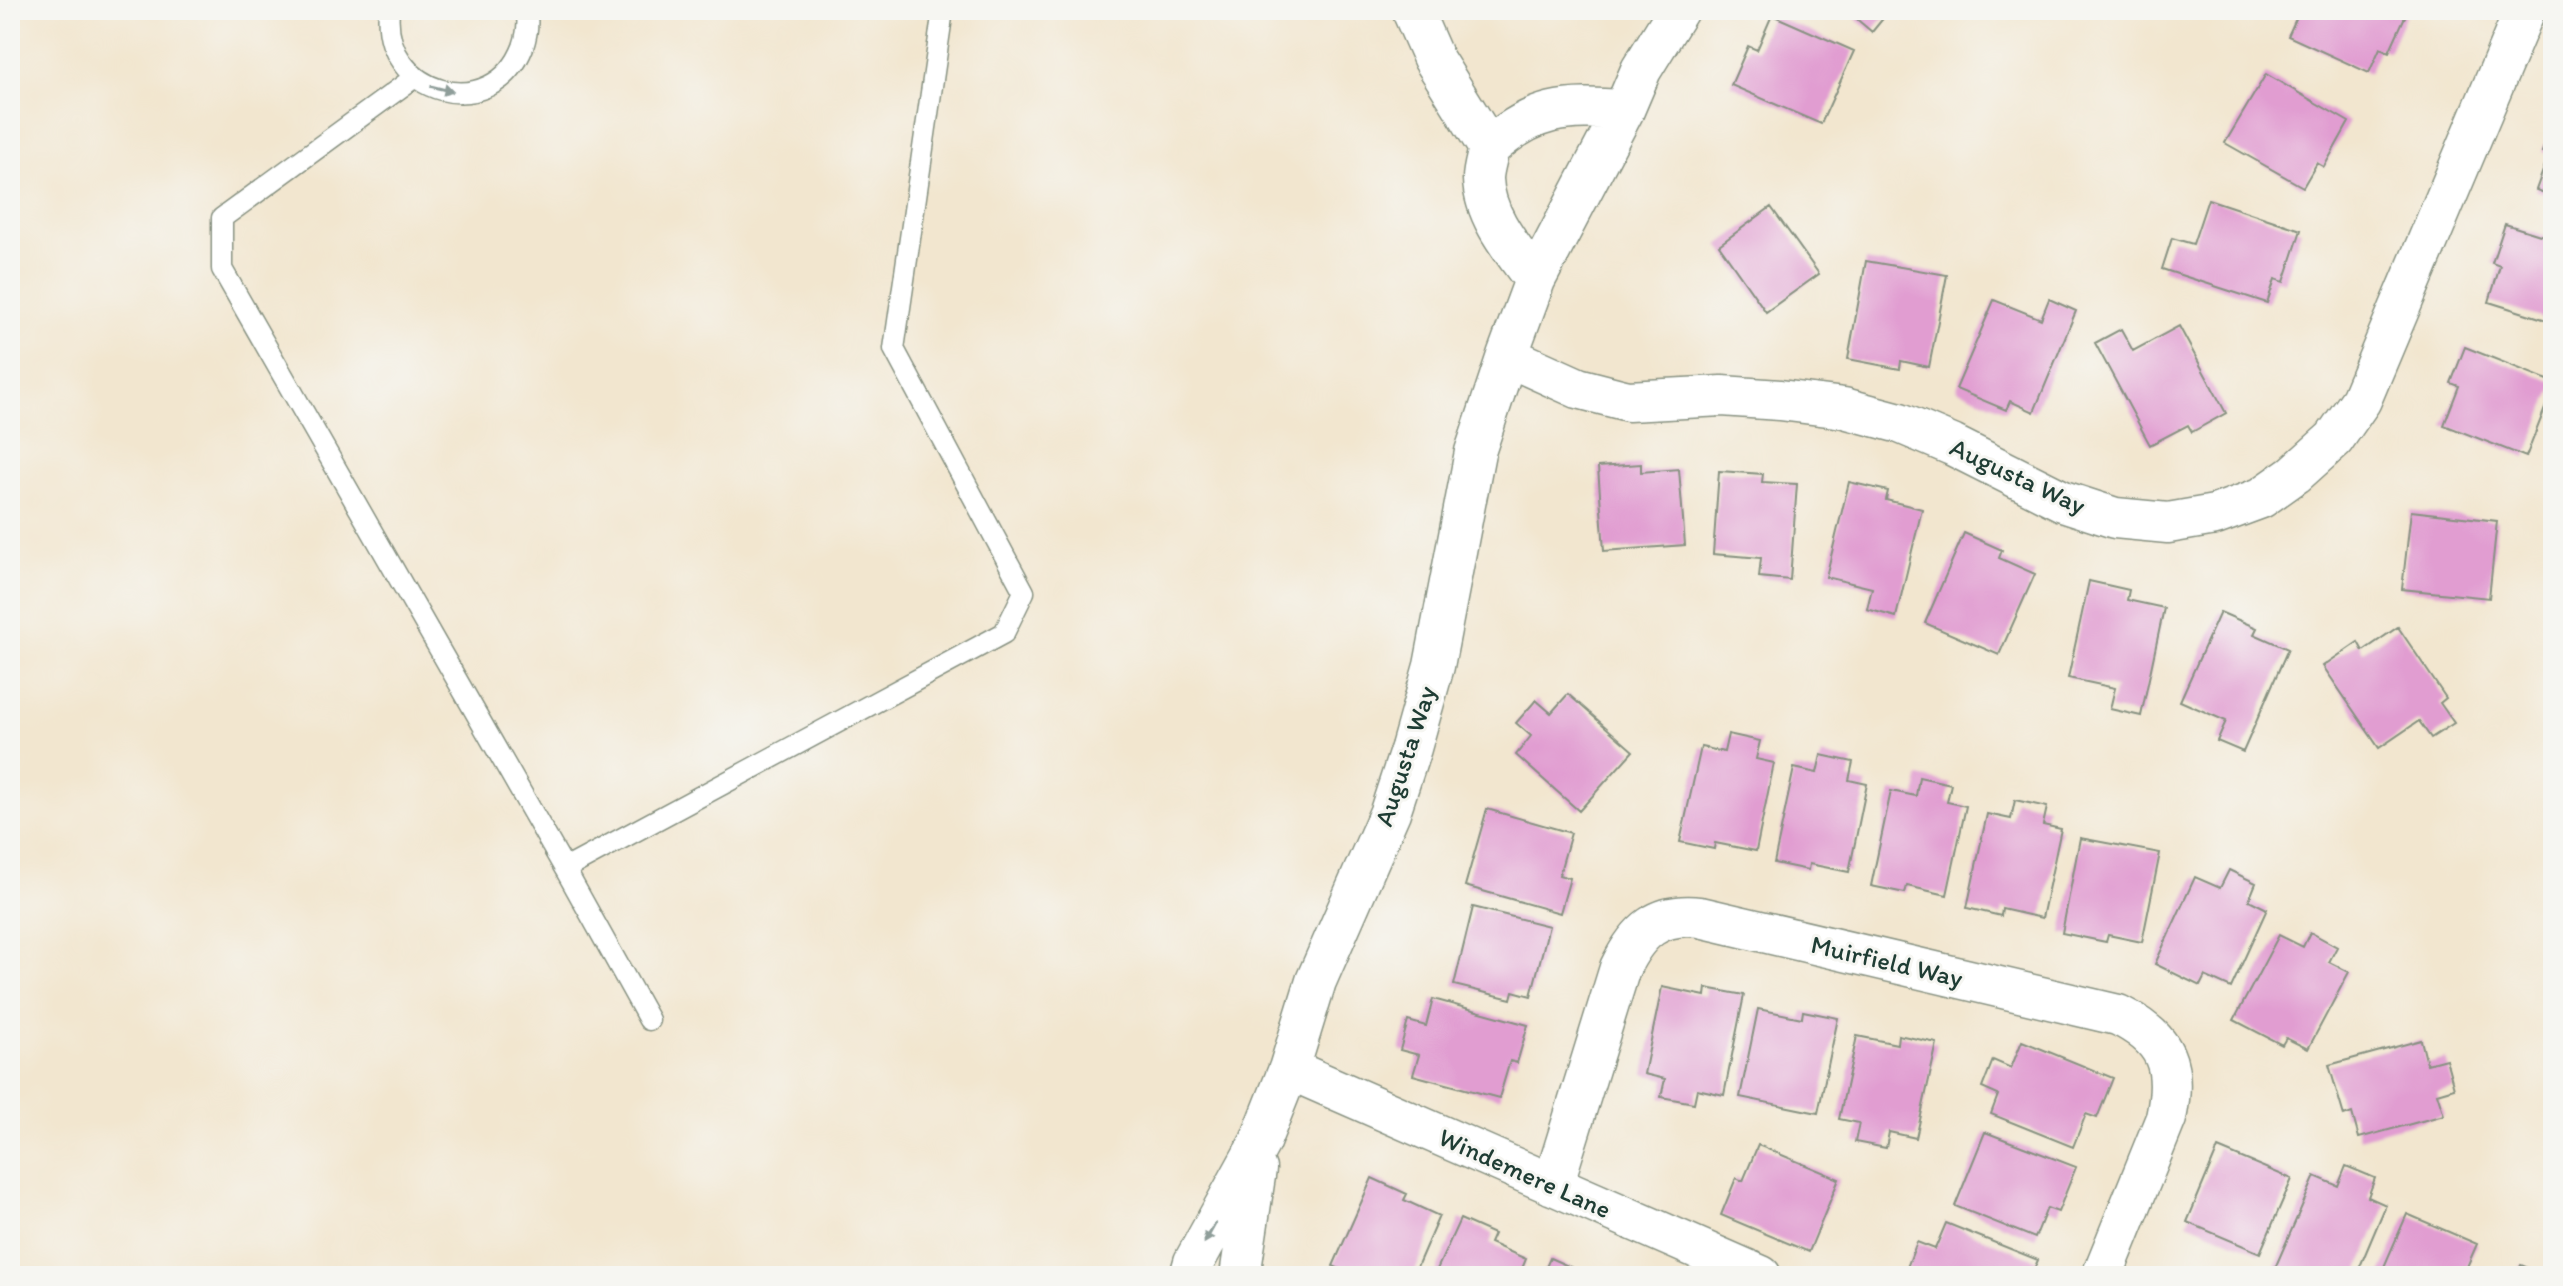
<svg xmlns="http://www.w3.org/2000/svg" width="2563" height="1286" font-family="Itim,sans-serif">
  <style>
    .building { fill: #e19dd1 }
    .lines { fill: none; stroke-linecap: round; stroke-linejoin: round }
    .service-casing { stroke: #889282; stroke-width: 23 }
    .minor-casing { stroke: #889282; stroke-width: 43 }
    .service { stroke: #fff; stroke-width: 20 }
    .minor { stroke: #fff; stroke-width: 40 }
    .oneway { fill: #8f9e9a }
    .labels { text-anchor: middle; dominant-baseline: central; stroke-width: 6; stroke-linejoin: round; paint-order: stroke }
    .street-label { font-size: 26px; fill: #1f3d34; stroke: #f6f6f2 }
  </style>
  <rect width="100%" height="100%" fill="#f6f6f2"/>
  <filter id="ink" filterUnits="userSpaceOnUse"><feTurbulence type="fractalNoise" baseFrequency=".0125" numOctaves="2"/><feDisplacementMap in="SourceGraphic" scale="16" xChannelSelector="R" yChannelSelector="G"/><feConvolveMatrix kernelMatrix="1 2 1 2 8 2 1 2 1" color-interpolation-filters="sRGB"/></filter>
  <filter id="wash" filterUnits="userSpaceOnUse"><feTurbulence type="fractalNoise" baseFrequency=".006" numOctaves="4" result="noise"/><feDisplacementMap in="SourceGraphic" scale="32" xChannelSelector="R" yChannelSelector="G"/><feGaussianBlur stdDeviation="1.8" result="paint"/><feColorMatrix in="noise" values="0 0 0 0 0 0 0 0 0 0 0 0 0 0 0 0 0 1.4 0 .05"/><feComposite in="paint" operator="in"/></filter>
  <g filter="url(#wash)">
    <rect width="100%" height="100%" fill="#f2e6cf"/>
    <g id="blocks">
      <path class="building" d="M1846 10H1890L1872 32Z
        M2300 10H2408L2389 52 2380 48 2369 73 2288 36Z
        M1772 15 1854 51 1821 124 1731 85 1748 46 1757 50Z
        M2266 74 2349 122 2324 167 2317 163 2303 187 2225 143Z
        M2553 123V196L2536 190 2549 154 2542 152Z
        M2208 199 2301 230 2284 282 2275 279 2267 303 2162 269 2172 238 2193 244Z
        M1771 207 1819 274 1766 312 1719 245Z
        M2505 224 2553 239V322L2489 302 2500 266 2492 263Z
        M1866 261 1947 275 1929 367 1901 361 1900 369 1848 359Z
        M2049 299 2076 311 2034 412 2010 401 2006 410 1956 389 1994 300 2041 319Z
        M2179 326 2226 413 2192 432 2188 425 2150 445 2095 343 2121 329 2133 351Z
        M2465 347 2553 382V388L2526 457 2444 425 2459 386 2451 383Z
        M1641 464V472L1679 469 1685 545 1604 551 1598 467Z
        M1719 471 1763 474 1762 482 1797 484 1790 580 1759 577 1761 558 1713 554Z
        M1849 482 1888 491 1886 500 1922 509 1896 617 1867 609 1872 588 1826 577Z
        M2411 511 2497 521 2489 598 2402 589Z
        M1964 533 2002 550 1999 558 2035 574 1999 655 1925 623Z
        M2089 581 2129 590 2127 600 2164 608 2141 716 2110 709 2115 688 2068 678Z
        M2220 612 2257 628 2254 634 2288 649 2243 752 2217 741 2226 721 2180 701Z
        M2398 627 2446 698 2440 703 2454 723 2431 738 2419 721 2379 748 2323 666 2358 642 2363 651Z
        M1568 694 1633 751 1579 811 1516 755 1531 736 1516 723 1536 700 1551 713Z
        M1728 734 1760 741 1756 759 1774 763 1756 851 1715 843 1714 849 1680 842 1701 747 1724 752Z
        M1821 755 1853 762 1849 780 1867 784 1849 872 1809 864 1808 870 1774 863 1794 768 1817 773Z
        M1919 777 1951 784 1947 802 1966 806 1947 895 1907 886 1905 893 1871 886 1891 791 1916 796Z
        M2015 800 2047 807 2043 825 2061 829 2042 918 2002 909 2001 916 1967 908 1987 814 2011 819Z
        M1487 809 1571 833 1559 875 1570 878 1560 913 1465 886Z
        M2080 838 2160 853 2142 942 2108 935 2106 942 2062 933Z
        M2229 870 2256 883 2249 900 2267 909 2231 988 2205 976 2200 986 2155 964 2195 877 2220 888Z
        M1473 907 1549 926 1531 996 1513 991 1511 999 1454 985Z
        M2310 932 2337 947 2329 962 2349 972 2308 1049 2286 1038 2282 1045 2234 1020 2279 935 2303 947Z
        M1662 987 1705 996 1706 988 1744 995 1724 1095 1697 1089 1694 1103 1661 1097 1665 1079 1644 1074Z
        M1433 999 1528 1025 1517 1063 1510 1061 1499 1098 1413 1075 1419 1055 1400 1050 1408 1021 1426 1026Z
        M1758 1009 1802 1018 1803 1011 1838 1018 1818 1113 1740 1097Z
        M1898 1035 1937 1043 1916 1138 1889 1132 1886 1148 1855 1142 1859 1123 1839 1119 1857 1036 1897 1044Z
        M2421 1040 2427 1064 2446 1059 2454 1088 2437 1093 2444 1115 2359 1138 2352 1113 2344 1116 2329 1065Z
        M2022 1041 2113 1078 2097 1118 2086 1114 2073 1147 1991 1114 1998 1095 1982 1088 1993 1060 2011 1068Z
        M1985 1132 2076 1167 2058 1212 2047 1208 2035 1238 1955 1206Z
        M1758 1145 1839 1179 1809 1252 1721 1215 1736 1178 1743 1181Z
        M2218 1148 2292 1179 2260 1253 2187 1222Z
        M2346 1166 2375 1178 2368 1197 2386 1205 2356 1276H2295L2275 1268 2315 1176 2338 1186Z
        M1372 1178 1407 1194 1404 1200 1439 1216 1413 1276H1355L1333 1266Z
        M2407 1214 2477 1244 2463 1276H2380Z
        M1460 1219 1494 1234 1490 1243 1526 1259 1519 1276H1434Z
        M1946 1223 2038 1260 2031 1276H1921L1906 1270 1917 1242 1935 1249Z
        M1550 1258 1584 1273 1583 1276H1542Z
        M2521 1265 2547 1276H2516Z"/>
    </g>
  </g>
  <g filter="url(#ink)">
    <use href="#blocks" fill-opacity="0" stroke="#889282" stroke-width="2"/>
    <g class="lines">
      <g class="service-casing">
        <path id="service" d="M389 10C381 96 493 125 523 47 527 35 529 22 526 10
          M415 77 222 218V269L565 869 1004 633 1024 592 894 349 943 10
          M565 869 649 1020"/>
      </g>
      <g class="minor-casing">
        <path id="minor" d="M1412 10 1433 58 1489 148C1487 158 1483 170 1483 179 1484 217 1514 251 1535 280
          M1678 10 1641 70 1624 110 1535 280 1507 356 1578 388 1628 401 1722 396 1780 400 1844 408 1900 423 1952 445 2063 501 2115 518 2168 523 2215 515 2261 498 2295 474 2334 439 2361 400 2525 10
          M1489 148C1535 107 1565 106 1624 110
          M1289 1069 1761 1276
          M1553 1185 1620 968C1638 931 1658 912 1700 917L2118 1015C2167 1039 2177 1066 2166 1118L2102 1276
          M1190 1276 1194 1262 1260 1142 1289 1069 1316 981 1390 812 1411 748 1434 666 1475 452 1507 356
          M1240 1276 1256 1169"/>
      </g>
      <use href="#service" class="service"/>
      <use href="#minor" class="minor"/>
    </g>
    <defs><path id="oneway-solid" d="M-6-.8H1V-3.2L6.5 0L1 3.2V.8H-6Z" transform="scale(2)"/></defs>
    <g class="oneway">
      <use href="#oneway-solid" transform="translate(442 89) rotate(14)"/>
      <use href="#oneway-solid" transform="translate(1210 1233) rotate(119)"/>
    </g>
  </g>
  <g class="labels">
    <g class="street-label">
      <text transform="translate(2018 476) rotate(25)">Augusta Way</text>
      <text transform="translate(1405 756) rotate(-72)">Augusta Way</text>
      <text transform="translate(1887 961) rotate(13)">Muirfield Way</text>
      <text transform="translate(1525 1173) rotate(24)">Windemere Lane</text>
    </g>
  </g>
  <rect width="2563" height="1286" fill="none" stroke="#f6f6f2" stroke-width="40"/>
</svg>
